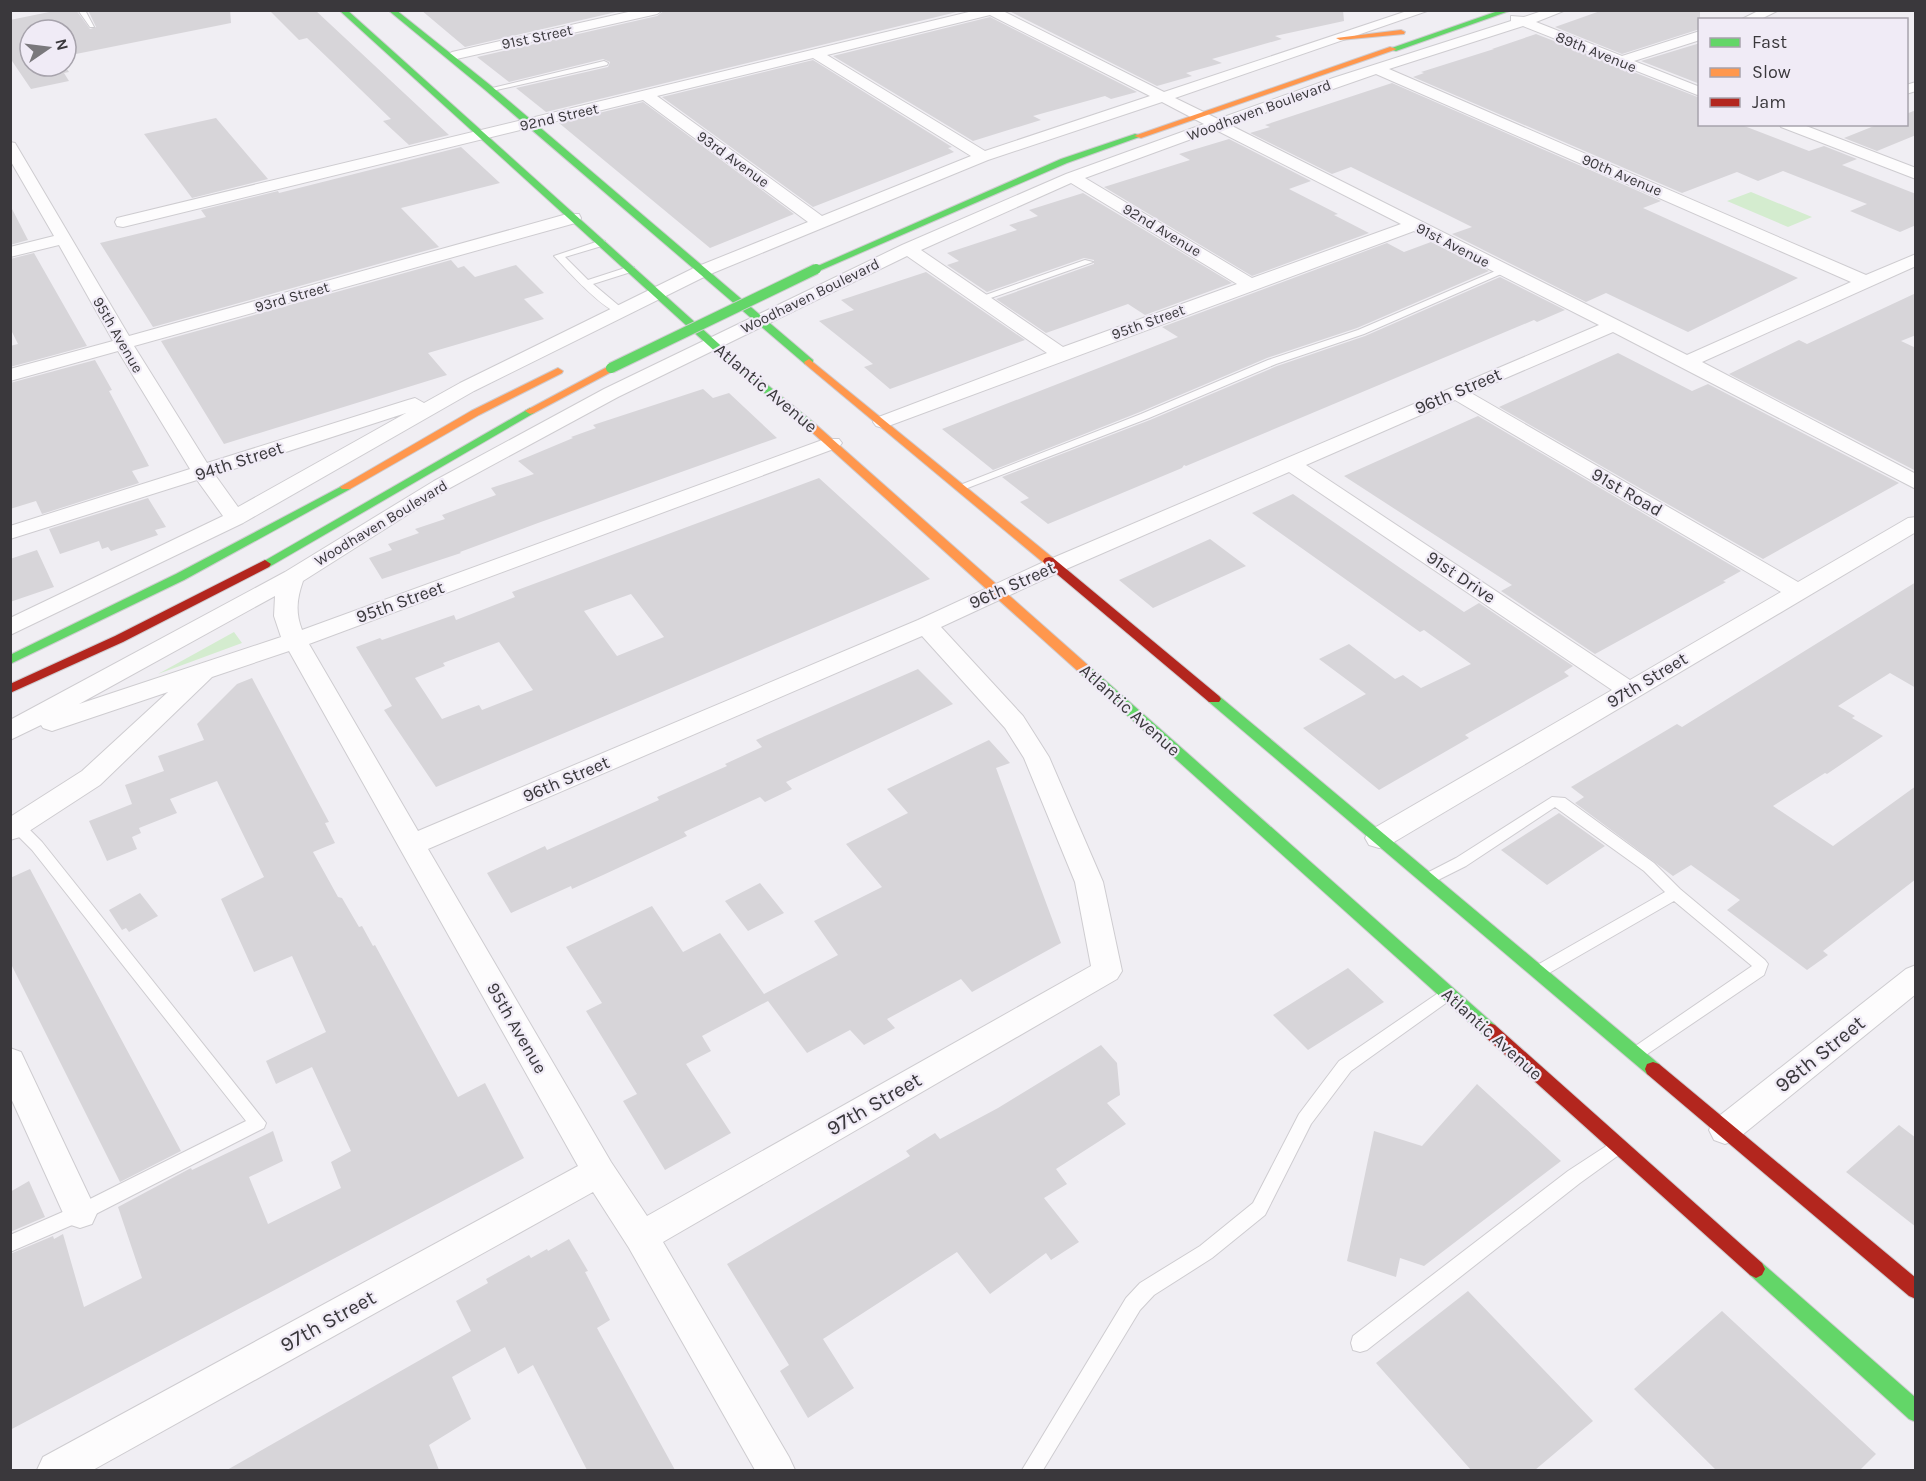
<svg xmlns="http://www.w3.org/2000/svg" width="1926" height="1481" font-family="Karla,sans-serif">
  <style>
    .green { fill: #d4eccf }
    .building { fill: #d7d5d9; fill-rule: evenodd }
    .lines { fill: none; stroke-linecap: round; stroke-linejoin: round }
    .lane-casing { stroke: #ceccd0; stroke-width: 2 }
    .street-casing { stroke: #ceccd0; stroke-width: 2 }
    .fast-casing { stroke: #ceccd0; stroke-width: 2 }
    .slow-casing { stroke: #ceccd0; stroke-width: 2 }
    .jam-casing { stroke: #ceccd0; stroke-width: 2 }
    .lane { fill: #fdfcfd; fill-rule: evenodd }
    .street { fill: #fdfcfd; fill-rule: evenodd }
    .fast { fill: #63d668; fill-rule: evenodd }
    .slow { fill: #ff974d; fill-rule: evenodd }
    .jam { fill: #b3261e; fill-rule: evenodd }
    .fast-bridge-casing { stroke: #ceccd0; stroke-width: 12; stroke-linecap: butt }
    .fast-bridge { stroke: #63d668; stroke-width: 10 }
    .labels { text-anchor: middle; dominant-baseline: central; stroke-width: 4.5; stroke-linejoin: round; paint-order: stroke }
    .far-street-label { font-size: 15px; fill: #3a383c; stroke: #f0ebf6 }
    .street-label { font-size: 18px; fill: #3a383c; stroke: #f0ebf6 }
    .near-street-label { font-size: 21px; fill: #3a383c; stroke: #f0ebf6 }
  </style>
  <rect width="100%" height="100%" fill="#f0eef3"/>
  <path class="green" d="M1751 192 1812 217 1788 227 1727 201Z
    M234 632 242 643 158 674Z"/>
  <path class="building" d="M59 10H76L90 29 96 27 88 10H230L231 23 66 56V30H30V66H65L69 72 64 73 69 81 31 89 10 58V20Z
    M269 10H315L449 135 409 145 383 121 391 119 330 60 307 38 299 40Z
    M421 10H625L465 47Z
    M665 10H965L546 112 516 88 608 67 610 62 603 59 509 82 477 57 657 16Z
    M1007 10H1343L1344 21 1275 36 1282 39 1212 59 1222 63 1186 73 1192 76 1157 86Z
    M1603 10H1700V29L1622 54 1555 27Z
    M990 17 1137 92 1111 99 1105 96 1033 116 1041 120 973 141 833 56Z
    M1536 34 1700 98V124H1739L1809 151 1824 146 1857 159 1842 165 1916 194V225L1900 232 1850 211 1867 204 1783 171 1758 181 1737 172 1682 193 1413 77 1424 73 1421 72 1494 49H1492Z
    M1700 43V84L1641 61Z
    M813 60 952 147 948 148 954 152 813 207 662 97Z
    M1392 83 1661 201 1643 208 1798 278 1688 332 1606 293 1586 302 1452 234 1472 227 1351 167 1332 174 1250 133 1270 127 1265 125Z
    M643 102 794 214 710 248 559 123Z
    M1916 110V135L1877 151 1844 138 1879 124H1906V114Z
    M216 118 268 179 192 198 144 134Z
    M1229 139 1311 181 1289 189 1338 214 1334 215 1369 233 1252 276 1104 187 1190 160 1179 154Z
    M461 147 500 183 401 208 439 247 153 327 100 243 206 217 201 210 278 191 279 193Z
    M1083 193 1232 283 1145 315 1128 304 1046 333 996 299 1094 264V260L1084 258 987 292 947 265 959 261 947 253 1017 230 1009 225 1038 216 1029 210Z
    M10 205 28 240 10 245Z
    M1431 242 1489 271 1357 328 1267 358 1140 412 993 470 942 429 1178 337 1162 327 1387 243 1404 252Z
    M34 253 87 346 10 367V346L18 344 10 328V259Z
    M451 260 458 268 464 266 475 277 516 265 544 293 524 299 544 319 428 353 447 375 224 444 161 341Z
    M926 272 1025 340 890 389 864 367 873 364 819 321 854 310 841 300Z
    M1500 277 1565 310 1537 322 1534 320 1186 466 1184 465 1182 468 1048 524 1020 502 1029 498 1002 477 1150 420 1277 366 1365 336Z
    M1916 293V335L1901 341 1916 348V471L1729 374 1799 340 1807 344Z
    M1618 353 1692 391 1708 384 1899 483 1763 559 1499 407Z
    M95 360 112 390 109 391 149 466 132 471 139 483 42 514 36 501 10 509V383Z
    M703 389 713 398 729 393 777 438 538 523 460 552 461 553 382 579 369 558 392 550 388 544 419 533 415 529 445 519 442 515 496 495 491 488 534 474 518 461 573 438 571 437 596 428 593 425Z
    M1478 416 1741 571 1723 581 1726 582 1595 654 1501 591 1512 585 1344 476Z
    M819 478 930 579 436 787 384 710 392 706 356 647 380 638 382 640 454 615 456 620 515 597 512 592ZM631 594 664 637 617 656 584 611ZM499 642 533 690 482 710 479 705 442 719 415 678 445 666 443 663Z
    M1293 494 1464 612 1479 603 1573 666 1564 672 1569 676 1465 735 1469 738 1379 790 1303 728 1366 694 1319 659 1349 644 1395 679 1403 675 1421 688 1471 664 1424 630 1420 632 1252 513Z
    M148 498 166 527 155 530 158 535 111 551 108 547 102 549 99 541 60 554 49 529Z
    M1210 539 1246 566 1153 608 1119 580Z
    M37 550 54 587 10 602V559Z
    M1916 582V688L1890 673 1838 706 1855 716 1852 718 1883 736 1827 774 1825 773 1773 806 1833 846 1916 786V879L1823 951 1828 955 1807 970 1727 910 1740 900 1691 865 1673 876 1575 803 1584 797 1571 787 1677 724 1682 727Z
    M918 669 953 704 786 782 792 789 765 802 760 797 684 832 687 836 603 875 572 889 571 886 511 913 487 873 545 846 547 850 659 800 657 797 727 766 725 764 762 747 756 740Z
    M252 678 329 822 325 823 335 843 313 852 338 897 342 898 359 927 362 926 373 946 375 945 458 1097 485 1083 524 1158 10 1430V1254L53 1236 54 1239 63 1234 84 1307 142 1278 118 1207 191 1168 192 1170 273 1131 283 1161 249 1177 268 1224 341 1188 331 1162 351 1151 312 1067 276 1084 266 1061 326 1032 292 956 254 972 221 899 264 877 217 781 170 799 177 813 139 828 141 833 132 837 137 849 107 861 89 821 132 804 125 785 164 771 158 756 204 740 197 724 237 684Z
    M989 740 1010 763 996 768 1061 943 972 992 961 979 887 1019 895 1028 864 1045 850 1030 807 1053 768 1001 702 1036 711 1051 686 1064 731 1133 665 1170 623 1101 637 1094 586 1011 602 1003 566 947 652 906 683 952 720 933 764 994 838 955 814 921 882 887 846 844 908 813 887 789Z
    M1559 813 1605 846 1547 885 1501 850Z
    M30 869 181 1151 120 1182 10 962V878Z
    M760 883 784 913 748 931 725 901Z
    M140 893 158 916 129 932 126 928 122 930 109 910Z
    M1348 968 1384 1002 1308 1050 1273 1015Z
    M1101 1045 1117 1063 1120 1095 1107 1103 1126 1124 1056 1169 1067 1184 1044 1198 1079 1242 1051 1260 1046 1253 990 1294 957 1252 823 1339 854 1388 808 1418 780 1371 789 1365 727 1264 910 1156 906 1151 935 1133 940 1139 998 1108Z
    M1477 1084 1561 1161 1424 1266 1400 1258 1396 1277 1347 1261 1374 1131 1422 1146Z
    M1899 1125 1916 1138V1227L1846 1172Z
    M29 1181 45 1217 10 1232V1192Z
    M569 1239 588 1271 585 1272 610 1320 597 1328 675 1470H587L533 1365 518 1374 505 1347 452 1377 471 1419 429 1445 439 1470H227L471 1331 456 1301 488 1283 486 1279 529 1255 531 1258 547 1249 548 1251Z
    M1468 1291 1593 1421 1535 1470H1471L1376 1363Z
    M1722 1311 1876 1454 1860 1470H1716L1634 1389Z"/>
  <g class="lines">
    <g class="lane-casing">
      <path id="lane" d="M78 10H85L94 27H90Z
        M604 61 608 63 607 65 492 91 488 89Z
        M602 240 605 241V245L565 257 588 280 628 267H634V271L593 284 624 310V314C608 316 566 269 554 256Z
        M1085 260 1093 262 985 300 977 298Z
        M1500 269 1508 271 1364 334 1276 364 1149 418 965 489H957L955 487 1141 414 1268 360 1358 330Z
        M1552 797 1565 798 1654 863 1680 889 1765 960 1768 964 1764 975 1637 1061 1631 1059 1629 1054 1631 1049 1752 966 1674 901 1544 976 1538 978 1532 976 1530 972 1532 968 1665 892 1644 871 1555 807 1466 866 1428 885 1423 883 1421 879 1423 875 1456 858Z
        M17 821 22 822 42 842 266 1123 264 1128 86 1219 10 1252V1235L74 1207 246 1121 32 850 12 830 10 825Z
        M1447 987 1453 988 1455 993 1453 998 1351 1071 1311 1124 1265 1215 1212 1258 1154 1295 1140 1310 1043 1470H1022L1126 1298 1140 1283 1200 1246 1253 1203 1299 1114 1339 1061Z
        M1617 1139 1623 1142 1626 1147 1623 1152 1580 1183 1367 1350 1360 1352 1353 1350 1351 1343 1353 1336 1568 1171Z"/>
    </g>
    <g class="street-casing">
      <path id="street" d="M637 10H663L657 14 452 60 445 56 452 52Z
        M977 10H1001L1164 92 1410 10H1430L1175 98 1218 119 1333 78 1511 21V16L1524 17 1545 10H1566L1536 22 1622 56 1700 31V40L1634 61 1700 87V96L1523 26 1389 69 1866 275 1916 254V266L1702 362 1916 474V489L1613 332 1471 393 1798 582 1908 518 1916 517V532L1389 845 1379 848 1369 845 1365 838 1369 831 1612 690 1289 472 1064 570 941 627 1023 716 1049 757 1103 882 1122 971 1117 979 663 1242 789 1457 795 1470H755L629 1248 593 1192 93 1470H37L43 1457 578 1166 289 651 212 677 100 785 20 837 10 840V817L82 771 168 692 52 731 43 728 41 725 10 740V720L285 572 434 481 604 389 902 245 1066 174 1204 124 1162 102 988 160 708 275 474 391 243 523 10 635V618L223 516 197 480 10 539V526L190 469 118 351 10 381V369L113 341 59 245 10 257V247L54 236 10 160V142L15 143 129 336 567 214H579L581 218 579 222 134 346 207 463 408 400 415 398 424 403 460 383 696 267 808 222 643 100 123 227 117 226 115 222 117 218ZM990 15 1150 96 985 151 827 55ZM813 58 971 156 822 216 657 96ZM1376 74 1851 282 1687 355 1230 125ZM1216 130 1401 224 1252 278 1085 178ZM1071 183 1237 284 1063 347 921 250ZM1414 231 1599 325 1048 560 918 620 418 831 309 644 839 447 842 443 839 439H825L302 630C295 612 297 598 303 581L448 489 618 397 907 256 1047 353 876 418 873 422 876 426 883 428ZM1455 400 1781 592 1630 680 1306 465ZM406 413 238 507 215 475ZM275 596 274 616 281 637 79 704ZM922 636 1005 728 1024 758 1075 882 1091 966 647 1216 611 1162 428 849Z
        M1760 10H1779L1759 20H1740Z
        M1916 82V91L1906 94V85Z
        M1779 124H1801L1916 168V179L1781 127Z
        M1916 965V994L1736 1140 1725 1144 1714 1140 1709 1130 1714 1120 1906 969Z
        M10 1048 21 1052 92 1202 97 1213 92 1224 80 1228 68 1224 10 1096Z"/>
    </g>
    <g class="fast-casing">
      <path id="fast" d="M339 10H347L738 361 813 422V426H805L730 365Z
        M388 10H396L490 85 813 360V364H805L484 89Z
        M1501 10H1512L1396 51 1389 49Z
        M1135 134 1142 136 1067 163 819 271 811 269 1061 159Z
        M530 408 535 411 534 413 269 567H261L259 564Z
        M346 484 350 485V489L184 580 10 664V655L176 574Z
        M1085 666 1090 667 1495 1025 1497 1030 1495 1035 1489 1037 1483 1035 1080 673 1079 670 1080 667Z
        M1214 695 1219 696 1659 1064 1661 1069 1659 1074 1653 1076 1647 1074 1209 702 1207 699Z
        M1756 1260 1762 1263 1916 1398V1422L1909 1419 1750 1275 1747 1269 1750 1263Z"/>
    </g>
    <g class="slow-casing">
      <path id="slow" d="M1401 30 1405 32 1404 34 1340 40 1336 38Z
        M1390 47 1397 49 1141 138 1134 136Z
        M809 359 1053 558 1055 561 1053 564H1045L805 364 804 362Z
        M611 365 615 366V370L534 413 530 414 525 411Z
        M558 368 563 371 562 373 479 415 350 489H342L340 487 471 411Z
        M809 421 813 422 1090 667 1091 670 1090 673H1080L805 426V422Z"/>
    </g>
    <g class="jam-casing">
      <path id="jam" d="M1049 557 1053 558 1219 696 1221 699 1219 702H1209L1045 564 1043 561 1045 558Z
        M265 560 271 564 269 567 123 642 10 693V684L115 636Z
        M1489 1023 1495 1025 1762 1263 1765 1269 1762 1275 1756 1278 1750 1275 1483 1035 1481 1030 1483 1025Z
        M1653 1062 1659 1064 1916 1278V1299L1909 1296 1647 1074 1645 1069 1647 1064Z"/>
    </g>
    <use href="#lane" class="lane"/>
    <use href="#street" class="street"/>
    <use href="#fast" class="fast"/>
    <use href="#slow" class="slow"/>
    <use href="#jam" class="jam"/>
    <g class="fast-bridge-casing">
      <path id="fast-bridge" d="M611 368 816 269"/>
    </g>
    <use href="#fast-bridge" class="fast-bridge"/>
  </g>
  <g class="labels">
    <g class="far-street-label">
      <text transform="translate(537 37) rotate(-12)">91st Street</text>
      <text transform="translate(1596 52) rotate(22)">89th Avenue</text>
      <text transform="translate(1259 110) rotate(-20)">Woodhaven Boulevard</text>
      <text transform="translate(559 117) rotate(-13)">92nd Street</text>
      <text transform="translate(733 159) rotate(36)">93rd Avenue</text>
      <text transform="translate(1622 175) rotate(23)">90th Avenue</text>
      <text transform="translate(1162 230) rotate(31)">92nd Avenue</text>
      <text transform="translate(1453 245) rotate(27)">91st Avenue</text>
      <text transform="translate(810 296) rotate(-26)">Woodhaven Boulevard</text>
      <text transform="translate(292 297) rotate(-16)">93rd Street</text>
      <text transform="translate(1148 322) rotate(-20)">95th Street</text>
      <text transform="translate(118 335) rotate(60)">95th Avenue</text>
      <text transform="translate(381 523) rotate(-31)">Woodhaven Boulevard</text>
    </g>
    <g class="street-label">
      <text transform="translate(766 388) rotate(40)">Atlantic Avenue</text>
      <text transform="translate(1458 391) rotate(-23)">96th Street</text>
      <text transform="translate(239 461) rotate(-18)">94th Street</text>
      <text transform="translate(1627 492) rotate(30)">91st Road</text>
      <text transform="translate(1461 577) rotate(34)">91st Drive</text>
      <text transform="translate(1012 585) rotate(-24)">96th Street</text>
      <text transform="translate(400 602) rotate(-20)">95th Street</text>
      <text transform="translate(1647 680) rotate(-31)">97th Street</text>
      <text transform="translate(1130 710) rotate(42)">Atlantic Avenue</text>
      <text transform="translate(566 779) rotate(-23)">96th Street</text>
      <text transform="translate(517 1028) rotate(60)">95th Avenue</text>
      <text transform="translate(1492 1034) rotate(42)">Atlantic Avenue</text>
    </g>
    <g class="near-street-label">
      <text transform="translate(1820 1054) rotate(-39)">98th Street</text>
      <text transform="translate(874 1104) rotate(-30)">97th Street</text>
      <text transform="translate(328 1321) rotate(-29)">97th Street</text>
    </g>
  </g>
  <rect width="1926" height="1481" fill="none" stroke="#3a383c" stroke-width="24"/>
  <rect x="1698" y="18" width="210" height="108" fill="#f0ebf6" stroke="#a7a3ac" stroke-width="1.5"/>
  <rect x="1710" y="38" width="30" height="9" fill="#63d668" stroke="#a7a3ac" stroke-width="1.5"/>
  <text x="1752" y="48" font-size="18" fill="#3a383c">Fast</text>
  <rect x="1710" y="68" width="30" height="9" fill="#ff974d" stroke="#a7a3ac" stroke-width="1.5"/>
  <text x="1752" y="78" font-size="18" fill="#3a383c">Slow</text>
  <rect x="1710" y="98" width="30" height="9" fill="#b3261e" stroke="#a7a3ac" stroke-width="1.5"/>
  <text x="1752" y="108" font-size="18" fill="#3a383c">Jam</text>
  <g transform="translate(48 48) rotate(76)"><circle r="28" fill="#f0ebf6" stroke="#a7a3ac" stroke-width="1.5"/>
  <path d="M0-4.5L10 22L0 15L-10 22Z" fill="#7a787c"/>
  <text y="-9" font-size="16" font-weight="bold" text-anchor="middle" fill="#3a383c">N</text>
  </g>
</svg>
